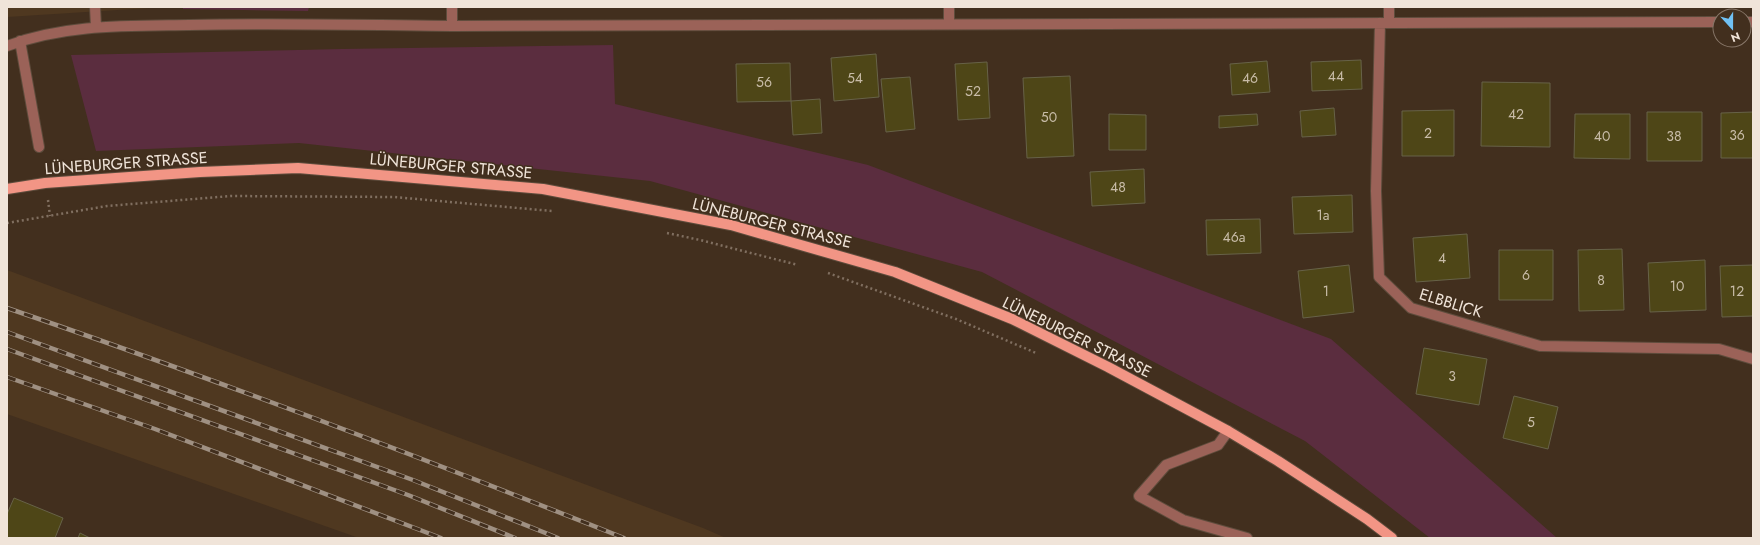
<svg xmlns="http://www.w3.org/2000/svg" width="1760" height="545" font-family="Jost,sans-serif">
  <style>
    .built { fill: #4f3820 }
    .green { fill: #5b2d3f }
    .building { fill: #4e4617; stroke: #676248 }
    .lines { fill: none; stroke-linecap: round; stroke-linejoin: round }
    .minor-casing { stroke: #5e4c3c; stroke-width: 12 }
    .major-casing { stroke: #5e4c3c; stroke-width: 12 }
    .path { stroke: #806f60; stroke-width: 2.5; stroke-dasharray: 2 3; stroke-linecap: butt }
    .minor { stroke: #9b6258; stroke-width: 10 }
    .major { stroke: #f29585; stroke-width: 10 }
    .rail-casing { stroke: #9f9082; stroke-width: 4.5 }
    .rail { stroke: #422f1e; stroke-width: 3; stroke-dasharray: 9; stroke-linecap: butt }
    .labels { text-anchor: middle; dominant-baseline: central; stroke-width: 3; stroke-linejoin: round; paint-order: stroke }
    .number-label { font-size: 14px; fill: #c8bca8 }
    .street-label { font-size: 16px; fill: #f0e4d9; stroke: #422f1e }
  </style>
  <rect width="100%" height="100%" fill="#422f1e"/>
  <path class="built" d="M7 7H165L7 17Z
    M7 270 703 528 726 538H359L7 414Z"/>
  <path class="green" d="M183 7H309L308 11 183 9Z
    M613 45 615 104 868 165 1331 339 1557 538H1430L1305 441 982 272 650 181 299 143 96 151 71 55 342 49Z"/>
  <path class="building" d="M876 54 879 97 834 101 831 58Z
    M1361 60 1362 89 1312 91 1311 62Z
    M1267 61 1270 92 1232 95 1230 64Z
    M987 62 990 118 958 120 955 64Z
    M790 63 791 101 737 102 736 64Z
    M1070 76 1074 156 1027 158 1023 78Z
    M910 77 915 129 886 132 881 79Z
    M1482 82 1550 83V147L1481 146Z
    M820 99 822 133 793 135 791 101Z
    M1334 108 1336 135 1302 137 1300 111Z
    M1454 110V156H1402V111Z
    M1647 112H1702V161H1647Z
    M1753 112V158H1721V113Z
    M1109 114 1146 115V150H1109Z
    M1257 114 1258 125 1219 128V116Z
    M1575 114H1630V159L1574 158Z
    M1144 169 1145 203 1092 206 1090 172Z
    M1352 195 1353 232 1294 234 1292 197Z
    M1260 219 1261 253 1207 255 1206 220Z
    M1467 234 1470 278 1416 282 1413 238Z
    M1622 249 1624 310 1579 311 1578 250Z
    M1499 250H1553V300H1499Z
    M1705 260 1706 310 1650 312 1648 263Z
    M1349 265 1354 312 1303 318 1298 271Z
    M1753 265V316L1722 317 1720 266Z
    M1424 348 1487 359 1479 405 1416 394Z
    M1514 396 1558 407 1548 449 1503 438Z
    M14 498 63 518 55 538H7V514Z
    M80 533 90 538H78Z"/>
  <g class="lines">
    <g class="minor-casing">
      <path id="minor" d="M95 7 96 27
        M452 7V26
        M949 7V24
        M1389 7V23
        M1744 22H1753
        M1380 23 1376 191 1379 277 1411 308 1540 346 1719 349 1753 359
        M20 41 39 147
        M7 46C65 24 128 26 189 25 277 23 365 25 452 26L1720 22
        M1228 431 1218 445 1166 465 1139 496 1183 520 1247 538"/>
    </g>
    <g class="major-casing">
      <path id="major" d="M7 189 45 183 200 172 298 168 543 189 731 225 895 272 1012 319 1108 367 1228 431 1278 461 1367 519 1392 538"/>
    </g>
    <path class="path" d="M48 200 50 216
      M7 223 107 206 231 196 394 197 552 211
      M667 233 700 240 798 265
      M828 273 956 319 1036 353"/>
    <use href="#minor" class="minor"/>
    <use href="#major" class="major"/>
    <g class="rail-casing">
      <path id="rail" d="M7 308C215 379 420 457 624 538
        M7 332 413 480 558 538
        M7 349 408 495 515 538
        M7 377 155 429 441 538"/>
    </g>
    <use href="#rail" class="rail"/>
  </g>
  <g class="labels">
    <g class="number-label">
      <text x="1336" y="76">44</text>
      <text x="855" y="78">54</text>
      <text x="1250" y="78">46</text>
      <text x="764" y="82">56</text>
      <text x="973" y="91">52</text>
      <text x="1516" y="114">42</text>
      <text x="1049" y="117">50</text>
      <text x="1428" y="133">2</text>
      <text x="1737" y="135">36</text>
      <text x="1602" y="136">40</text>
      <text x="1674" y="136">38</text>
      <text x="1118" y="187">48</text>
      <text x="1323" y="215">1a</text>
      <text x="1234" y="237">46a</text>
      <text x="1442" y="258">4</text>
      <text x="1526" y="275">6</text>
      <text x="1601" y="280">8</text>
      <text x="1677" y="286">10</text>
      <text x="1326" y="291">1</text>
      <text x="1737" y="291">12</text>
      <text x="1452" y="376">3</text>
      <text x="1531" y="422">5</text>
    </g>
    <g class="street-label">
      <text transform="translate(126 163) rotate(-4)">LÜNEBURGER STRASSE</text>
      <text transform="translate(451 166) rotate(5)">LÜNEBURGER STRASSE</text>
      <text transform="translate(772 223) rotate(14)">LÜNEBURGER STRASSE</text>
      <text transform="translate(1451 303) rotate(17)">ELBBLICK</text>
      <text transform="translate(1077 337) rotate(26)">LÜNEBURGER STRASSE</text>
    </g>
  </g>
  <rect width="1760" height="545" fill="none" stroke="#f0e4d9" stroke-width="16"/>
  <g transform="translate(1732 28) rotate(159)"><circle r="19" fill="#422f1e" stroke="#887769"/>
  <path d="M0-3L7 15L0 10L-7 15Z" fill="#70c1f4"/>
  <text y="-6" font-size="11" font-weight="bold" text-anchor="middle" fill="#f0e4d9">N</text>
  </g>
</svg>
